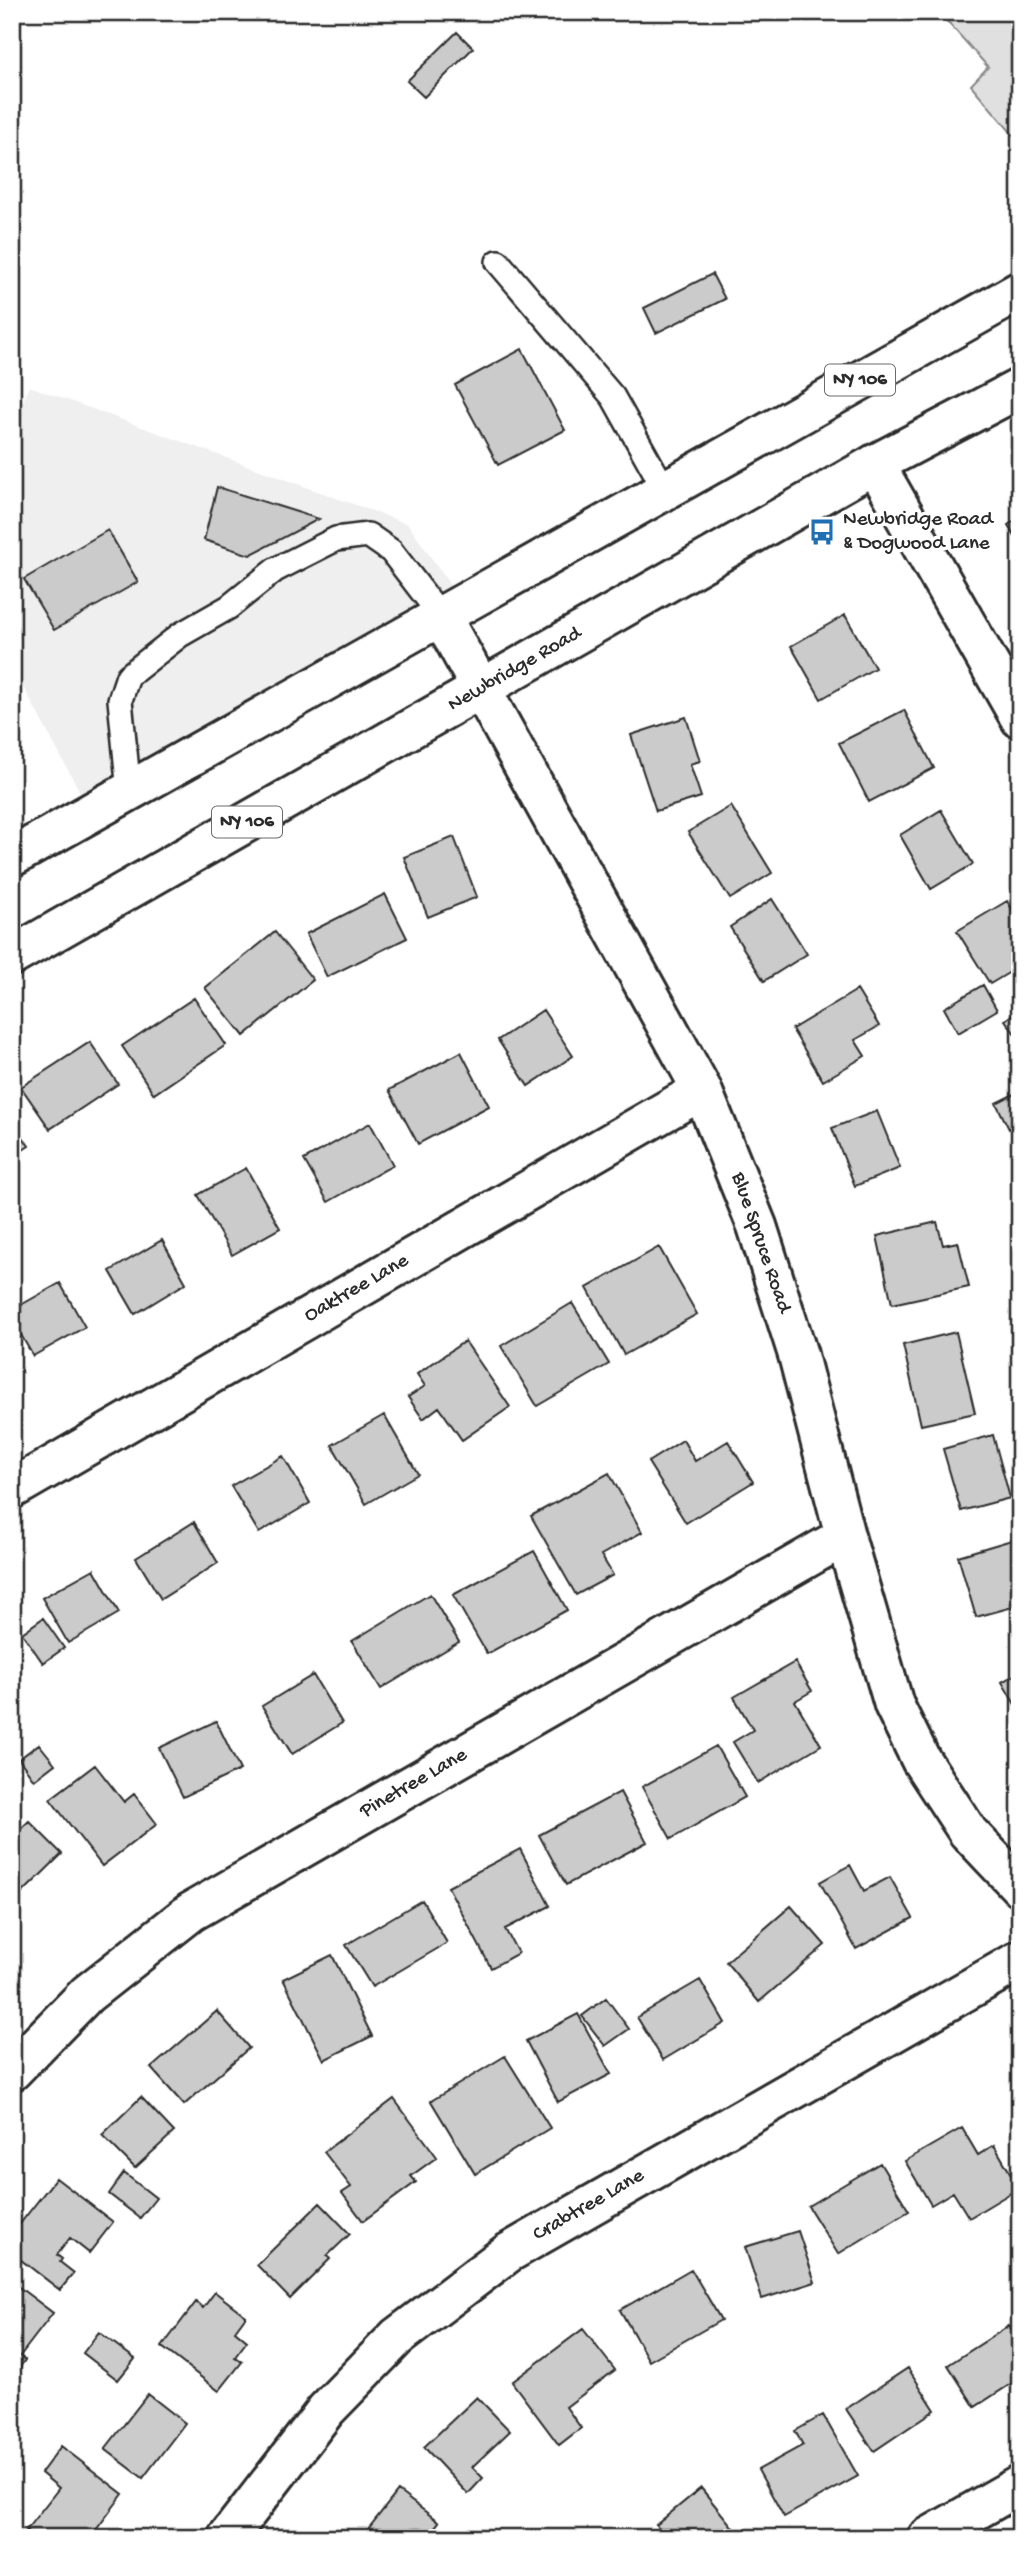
<svg xmlns="http://www.w3.org/2000/svg" width="1032" height="2550" font-family="'Gochi Hand',sans-serif">
  <style>
    .built { fill: #efefef }
    .green { fill: #e0e0e0; stroke: #868686; stroke-width: 2 }
    .building { fill: #cbcbcb; stroke: #2b2b2b; stroke-width: 2 }
    .lines { fill: none; stroke-linecap: round; stroke-linejoin: round }
    .lane-casing { stroke: #2b2b2b; stroke-width: 28 }
    .street-casing { stroke: #2b2b2b; stroke-width: 44 }
    .primary-casing { stroke: #2b2b2b; stroke-width: 44 }
    .lane { stroke: #fff; stroke-width: 23 }
    .street { stroke: #fff; stroke-width: 38 }
    .primary { stroke: #fff; stroke-width: 38 }
    .labels { text-anchor: middle; dominant-baseline: central; stroke-width: 7; stroke-linejoin: round; paint-order: stroke }
    .shield { fill: #fff; stroke: #6b6b6b; stroke-width: 2 }
    .shield-label { font-size: 19px; font-weight: bold; fill: #2b2b2b }
    .poi-label { font-size: 21px; fill: #2b2b2b; stroke: #fff; text-anchor: start }
    .street-label { font-size: 21px; fill: #2b2b2b; stroke: #fff }
  </style>
  <rect width="100%" height="100%" fill="#fff"/>
  <filter id="ink" filterUnits="userSpaceOnUse"><feTurbulence type="fractalNoise" baseFrequency=".0143" numOctaves="2"/><feDisplacementMap in="SourceGraphic" scale="14" xChannelSelector="R" yChannelSelector="G"/><feConvolveMatrix kernelMatrix="1 2 1 2 8 2 1 2 1" color-interpolation-filters="sRGB"/></filter>
  <g filter="url(#ink)">
    <path class="built" d="M29 386 408 524 457 595 87 805 12 666V431Z"/>
    <path class="green" d="M939 12H1020V143L971 85 988 67Z"/>
    <path class="building" d="M457 32 473 48 424 97 407 81Z
      M712 274 725 299 656 333 644 308Z
      M522 349 565 430 498 465 455 385Z
      M217 487 319 519 250 555 204 540Z
      M1020 517V545L1008 525Z
      M108 530 138 582 54 630 24 579Z
      M845 615 875 668 821 699 791 646Z
      M904 710 934 768 869 802 839 743Z
      M686 717 700 761 690 764 701 797 656 811 631 735Z
      M731 806 772 873 730 899 688 832Z
      M941 810 973 864 931 889 900 835Z
      M454 837 477 897 428 917 404 857Z
      M385 894 407 938 327 977 306 934Z
      M772 899 807 954 764 981 730 927Z
      M1007 901 1020 921V966L990 984 957 931Z
      M275 932 313 980 244 1036 205 988Z
      M983 985 997 1010 958 1033 944 1008Z
      M857 990 879 1026 855 1040 865 1056 823 1081 792 1029Z
      M194 998 226 1045 154 1094 122 1046Z
      M1020 1009V1041L1005 1020Z
      M543 1010 573 1056 528 1086 498 1040Z
      M90 1042 118 1084 50 1129 21 1087Z
      M461 1052 489 1106 418 1144 389 1090Z
      M1020 1091V1124L1009 1129 996 1103Z
      M877 1111 900 1168 855 1186 832 1128Z
      M12 1121 29 1146 12 1157Z
      M370 1123 393 1165 328 1202 304 1160Z
      M246 1168 280 1228 232 1255 198 1195Z
      M937 1222 943 1245 958 1242 969 1287 892 1304 877 1236Z
      M162 1240 186 1283 135 1314 110 1271Z
      M659 1247 697 1314 624 1355 587 1288Z
      M60 1283 85 1327 33 1356 12 1319V1310Z
      M572 1303 609 1364 537 1406 501 1346Z
      M956 1332 975 1413 921 1425 903 1345Z
      M465 1341 510 1407 462 1440 439 1407 423 1419 408 1397 425 1386 417 1374Z
      M384 1415 418 1474 366 1504 332 1445Z
      M993 1435 1010 1498 961 1511 943 1449Z
      M683 1440 695 1461 728 1441 753 1482 686 1523 648 1462Z
      M283 1456 310 1503 259 1533 231 1486Z
      M609 1473 642 1532 601 1555 613 1575 576 1595 531 1516Z
      M194 1522 218 1563 161 1599 136 1558Z
      M1015 1539 1020 1554V1605L976 1617 958 1556Z
      M534 1551 567 1610 487 1654 453 1595Z
      M94 1569 119 1613 68 1643 42 1598Z
      M430 1594 459 1642 381 1689 352 1641Z
      M43 1618 64 1648 43 1663 22 1633Z
      M12 1655 19 1667 12 1671Z
      M795 1662 812 1691 795 1701 821 1745 758 1783 733 1742 753 1730 734 1697Z
      M1020 1672V1713L1002 1682Z
      M313 1675 342 1723 292 1754 262 1706Z
      M216 1721 240 1770 183 1797 159 1748Z
      M39 1744 55 1764 34 1780 19 1759Z
      M716 1746 745 1797 671 1839 642 1787Z
      M95 1765 124 1802 134 1794 157 1824 102 1866 50 1799Z
      M620 1792 647 1842 566 1885 539 1835Z
      M29 1821 62 1854 12 1903V1837Z
      M520 1849 550 1906 505 1929 518 1953 491 1968 448 1887Z
      M850 1865 864 1891 890 1877 913 1918 856 1949 820 1882Z
      M422 1900 447 1943 372 1987 346 1945Z
      M791 1906 825 1945 759 2002 726 1962Z
      M332 1955 372 2036 324 2060 283 1979Z
      M700 1980 725 2023 663 2060 637 2017Z
      M606 1998 629 2029 605 2046 582 2016Z
      M217 2011 249 2048 184 2105 151 2068Z
      M578 2014 611 2074 558 2102 526 2041Z
      M505 2056 550 2128 475 2174 431 2101Z
      M1020 2084V2098L1013 2088Z
      M141 2097 174 2132 135 2168 102 2135Z
      M394 2099 437 2157 411 2176 416 2182 363 2221 342 2193 351 2187 324 2152Z
      M962 2128 978 2155 994 2145 1019 2188 969 2218 953 2192 931 2205 905 2161Z
      M880 2163 909 2211 838 2254 808 2206Z
      M124 2173 156 2198 140 2218 109 2194Z
      M56 2178 113 2222 89 2253 70 2238 57 2255 62 2259 60 2262 74 2273 60 2290 12 2253V2234Z
      M320 2203 350 2234 327 2256 330 2259 290 2299 257 2265Z
      M798 2231 815 2282 762 2299 745 2247Z
      M691 2269 721 2320 649 2361 620 2310Z
      M12 2282 53 2313 20 2356 25 2360 12 2378Z
      M215 2292 246 2316 235 2331 247 2341 235 2357 242 2362 219 2391 162 2347 196 2302 203 2308Z
      M1009 2326 1020 2343V2378L975 2407 948 2365Z
      M583 2329 615 2370 566 2407 581 2428 559 2445 512 2382Z
      M99 2332 135 2359 118 2380 83 2353Z
      M908 2368 935 2410 874 2451 846 2409Z
      M148 2394 185 2423 143 2478 105 2449Z
      M477 2397 510 2431 472 2467 483 2478 468 2494 424 2447Z
      M823 2415 858 2476 784 2517 758 2470 803 2445 795 2431Z
      M61 2446 123 2494 90 2538H36L26 2530 59 2488 41 2473Z
      M701 2488 735 2530 725 2538H666L656 2525Z
      M398 2491 439 2522 430 2533 437 2538H361Z"/>
    <g class="lines">
      <g class="lane-casing">
        <path id="lane" d="M498 262 613 397 665 490
          M129 792 120 700 128 676 180 635 229 607 275 570 336 539 368 535 391 551 441 616"/>
      </g>
      <g class="street-casing">
        <path id="street" d="M875 464 1020 718
          M441 616 702 1090 757 1226 798 1355 845 1536 894 1705 921 1760 968 1832 1020 1887
          M12 1489 702 1090
          M12 2071 87 1994 191 1912 845 1536
          M227 2538 326 2410 397 2337 508 2253 1020 1960
          M927 2538 1020 2485"/>
      </g>
      <g class="primary-casing">
        <path id="primary" d="M12 857 1020 291
          M12 956 875 464 1020 388"/>
      </g>
      <use href="#lane" class="lane"/>
      <use href="#street" class="street"/>
      <use href="#primary" class="primary"/>
    </g>
  </g>
  <defs>
    <g id="bus-bare" transform="scale(2.1)"><path d="M-5-6H5V4H4V6H2V4H-2V6H-4V4H-5ZM-3.5-4V0h7V-4ZM-3.5 1.2v1.5H-2V1.2ZM2 1.2v1.5H3.5V1.2Z" fill="#1f6fb2" stroke="#fff" stroke-width="2.5" paint-order="stroke"/></g>
  </defs>
  <g fill-rule="evenodd">
    <use href="#bus-bare" x="822" y="532"/>
  </g>
  <g class="labels">
    <g class="shield">
      <rect x="825" y="364.5" width="70" height="31" rx="5"/>
      <rect x="212" y="806.5" width="70" height="31" rx="5"/>
    </g>
    <g class="shield-label">
      <text x="860" y="380">NY 106</text>
      <text x="247" y="822">NY 106</text>
    </g>
    <g class="poi-label">
      <text x="843" y="520">Newbridge Road<tspan x="843" dy="24">&amp; Dogwood Lane</tspan></text>
    </g>
    <g class="street-label">
      <text transform="translate(515 670) rotate(-30)">Newbridge Road</text>
      <text transform="translate(760 1243) rotate(71)">Blue Spruce Road</text>
      <text transform="translate(357 1289) rotate(-30)">Oaktree Lane</text>
      <text transform="translate(414 1784) rotate(-30)">Pinetree Lane</text>
      <text transform="translate(589 2206) rotate(-30)">Crabtree Lane</text>
    </g>
  </g>
  <rect width="1032" height="2550" fill="none" stroke="#fff" stroke-width="42"/>
  <rect x="21" y="21" width="990" height="2508" fill="none" stroke="#2b2b2b" stroke-width="2.5" filter="url(#ink)"/>
</svg>
